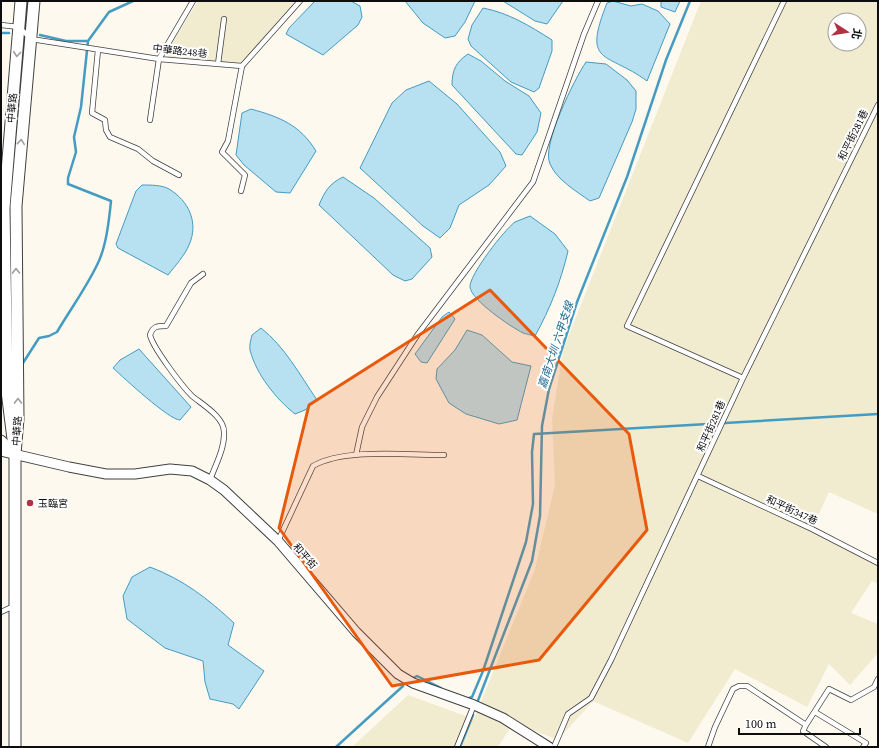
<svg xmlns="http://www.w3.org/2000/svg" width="879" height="748" font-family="'Source Serif 4','Noto Sans TC',serif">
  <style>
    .farmland { fill: #f1ebd0; fill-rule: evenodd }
    .water { fill: #b7e0f0; stroke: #459bc1 }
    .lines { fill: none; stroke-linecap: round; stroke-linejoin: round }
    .stream { stroke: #459bc1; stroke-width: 2.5 }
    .service-casing { stroke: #404040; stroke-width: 6 }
    .minor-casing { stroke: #404040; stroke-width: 11 }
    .tertiary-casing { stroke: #404040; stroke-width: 13 }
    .service { stroke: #fff; stroke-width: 4.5 }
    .minor { stroke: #fff; stroke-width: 9 }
    .tertiary { stroke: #fff; stroke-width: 11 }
    .oneway { stroke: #9e9e9e }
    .marked { fill: #e8590c; fill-opacity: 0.2; stroke: #e8590c; stroke-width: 3; stroke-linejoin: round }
    .poi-dot { fill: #b03244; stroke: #fff; stroke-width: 1.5 }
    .labels { text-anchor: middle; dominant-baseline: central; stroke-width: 4; stroke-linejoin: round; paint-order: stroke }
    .street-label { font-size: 10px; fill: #0d0d0d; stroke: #fff }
    .poi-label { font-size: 10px; fill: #0d0d0d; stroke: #fff; text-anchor: start }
    .water-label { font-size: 11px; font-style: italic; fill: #226c93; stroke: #fff }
  </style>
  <rect width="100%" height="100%" fill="#fdf9ee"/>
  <path class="farmland" d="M198 1H300L242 66 170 60 166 53Z
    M701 1H878V514L829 492 812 529 878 559V584L872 581 851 613 878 624V653L850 685 829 664 807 707 735 669 688 743 593 701 558 740 514 722 498 747H352L408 695 474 719 535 569 555 485 552 419 563 350ZM835 20H859V44H835Z"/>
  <path class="water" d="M315 1H351L360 6 362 17 358 25 323 55 286 34 289 28Z
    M405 1H475L465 22 455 36 445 38 423 23Z
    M503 1H563L547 24 535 21Z
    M613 1 631 6 642 4 658 11 670 24 647 81C606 51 582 66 607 3Z
    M661 1H680L675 12 661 7Z
    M483 8C509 13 530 26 552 40V51L539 88 534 92 511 82 471 46 468 39 472 25Z
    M468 54 481 61 505 81 529 96 541 113 537 132 522 155 516 154 452 85C452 70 456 62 468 54Z
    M586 62 606 64 627 80 636 91V109L632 122 599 198 590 201C576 191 557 180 550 164 541 146 575 78 586 62Z
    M429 81 457 104 500 152 506 166 489 185 459 205 450 228 440 238 423 226 360 168 392 103 406 90Z
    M251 109C280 117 300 125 316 151L290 193 276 192 244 165 236 155 242 113Z
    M343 177 374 198 430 248 432 257 412 279 405 281 393 275 319 205C325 191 329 184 343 177Z
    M142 185C151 185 162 185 169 189 189 201 199 223 189 245 185 255 175 266 168 275L118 248 116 244 136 191Z
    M530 216 555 234 568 251C561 281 550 309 535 336 531 335 526 334 523 333 511 327 471 300 470 287 469 275 505 229 515 222 520 220 525 218 530 216Z
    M449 312 455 319 427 363 421 362 415 354 442 317Z
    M261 328C285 347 300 375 317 400L305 410 295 414C276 399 256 374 250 350 249 346 251 339 252 335Z
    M467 330 482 335 512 362 531 366 517 420 499 424 466 414 449 403 436 379 437 369 455 350Z
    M139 349 191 407 180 420C169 420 124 378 113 368L120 360Z
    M150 567C184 580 207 598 234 623L228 645 264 671 239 709 233 704 210 699 205 682 203 661 165 648 127 619 123 596 132 577Z"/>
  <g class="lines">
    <path class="stream" d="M1 33H9
      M40 35 66 41H88L109 12 133 1
      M23 363 39 338 49 336 57 332C70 310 86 288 97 265 106 248 109 221 111 201L68 184V178L76 152 74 137 81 107 88 41
      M413 678 417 676 441 688
      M467 699 472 697 483 671 526 542 533 504 532 452 534 434 878 414
      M477 703 532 561 540 516 542 426 549 389 577 302 627 177 666 60 690 1
      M336 747 403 686
      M460 747 473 715"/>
    <g class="service-casing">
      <path id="service" d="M1 25 19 27 31 39 159 59 242 66 300 1
        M98 50 92 113 105 120 106 130 110 137 138 149 153 161 179 175
        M218 64 224 19
        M150 120 159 59 193 1
        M241 191 245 175 222 152 228 141 242 66
        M203 274 191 283 166 326C157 326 153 326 150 335 153 348 182 386 192 396 203 405 224 417 224 432 225 448 215 466 210 480
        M743 378 627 326 784 1
        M356 455 362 427 377 397 418 334 533 182 584 34 598 1
        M698 476 812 529 878 563
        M278 541 313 466C344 448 407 455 444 455
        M1 612 14 606
        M815 712 866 743 863 747
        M806 725 803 731 826 747
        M457 747 474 705
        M554 747 568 714 591 698 611 660 743 378 878 105
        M708 747 715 727 733 689 739 686H747L806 725 829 689 851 700 874 687 878 679"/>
    </g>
    <g class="minor-casing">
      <path id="minor" d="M1 440 15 454
        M1 451 69 467 106 474H135L170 469 192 471 210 480 224 490 278 541 356 632 398 674 413 683 474 705 503 718 549 747"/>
    </g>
    <g class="tertiary-casing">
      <path id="tertiary" d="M13 439 7 391 4 208 21 1
        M15 747V454L18 419 16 206 34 1"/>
    </g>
    <use href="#service" class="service"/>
    <use href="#minor" class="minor"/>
    <use href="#tertiary" class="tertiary"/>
  </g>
  <defs><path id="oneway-chevron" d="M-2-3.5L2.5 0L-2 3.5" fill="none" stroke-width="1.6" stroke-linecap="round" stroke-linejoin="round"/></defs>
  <g class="oneway">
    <use href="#oneway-chevron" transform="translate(17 54) rotate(95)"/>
    <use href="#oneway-chevron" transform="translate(21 142) rotate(-84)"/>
    <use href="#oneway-chevron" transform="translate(16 271) rotate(-91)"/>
    <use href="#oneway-chevron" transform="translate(18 401) rotate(-91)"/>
  </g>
  <path class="marked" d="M490 290 629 434 647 530 539 660 392 686 279 528 309 405Z"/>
  <circle class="poi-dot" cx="30" cy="503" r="4"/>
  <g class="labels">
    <g class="street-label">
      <text transform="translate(180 51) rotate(6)">中華路248巷</text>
      <text transform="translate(12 108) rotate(-85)">中華路</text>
      <text transform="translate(853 135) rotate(-64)">和平街281巷</text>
      <text transform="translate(711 426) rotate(-66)">和平街281巷</text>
      <text transform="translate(17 431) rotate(-86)">中華路</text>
      <text transform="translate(792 510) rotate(25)">和平街347巷</text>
      <text transform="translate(305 556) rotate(49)">和平街</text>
    </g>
    <g class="poi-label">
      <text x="38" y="503">玉臨宮</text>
    </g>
    <g class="water-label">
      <text transform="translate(556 345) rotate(-72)">嘉南大圳 六甲支線</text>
    </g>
  </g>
  <rect width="879" height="748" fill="none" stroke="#0d0d0d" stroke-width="4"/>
  <g transform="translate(847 32) rotate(102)"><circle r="19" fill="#ffffff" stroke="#9e9e9e"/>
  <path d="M0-3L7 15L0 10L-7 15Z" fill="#b03244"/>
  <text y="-6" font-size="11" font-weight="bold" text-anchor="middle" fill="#0d0d0d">北</text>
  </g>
  <path d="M739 728v6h121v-6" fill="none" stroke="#0d0d0d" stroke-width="2"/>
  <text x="745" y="728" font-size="12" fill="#0d0d0d" stroke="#ffffff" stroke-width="3" paint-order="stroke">100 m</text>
</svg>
